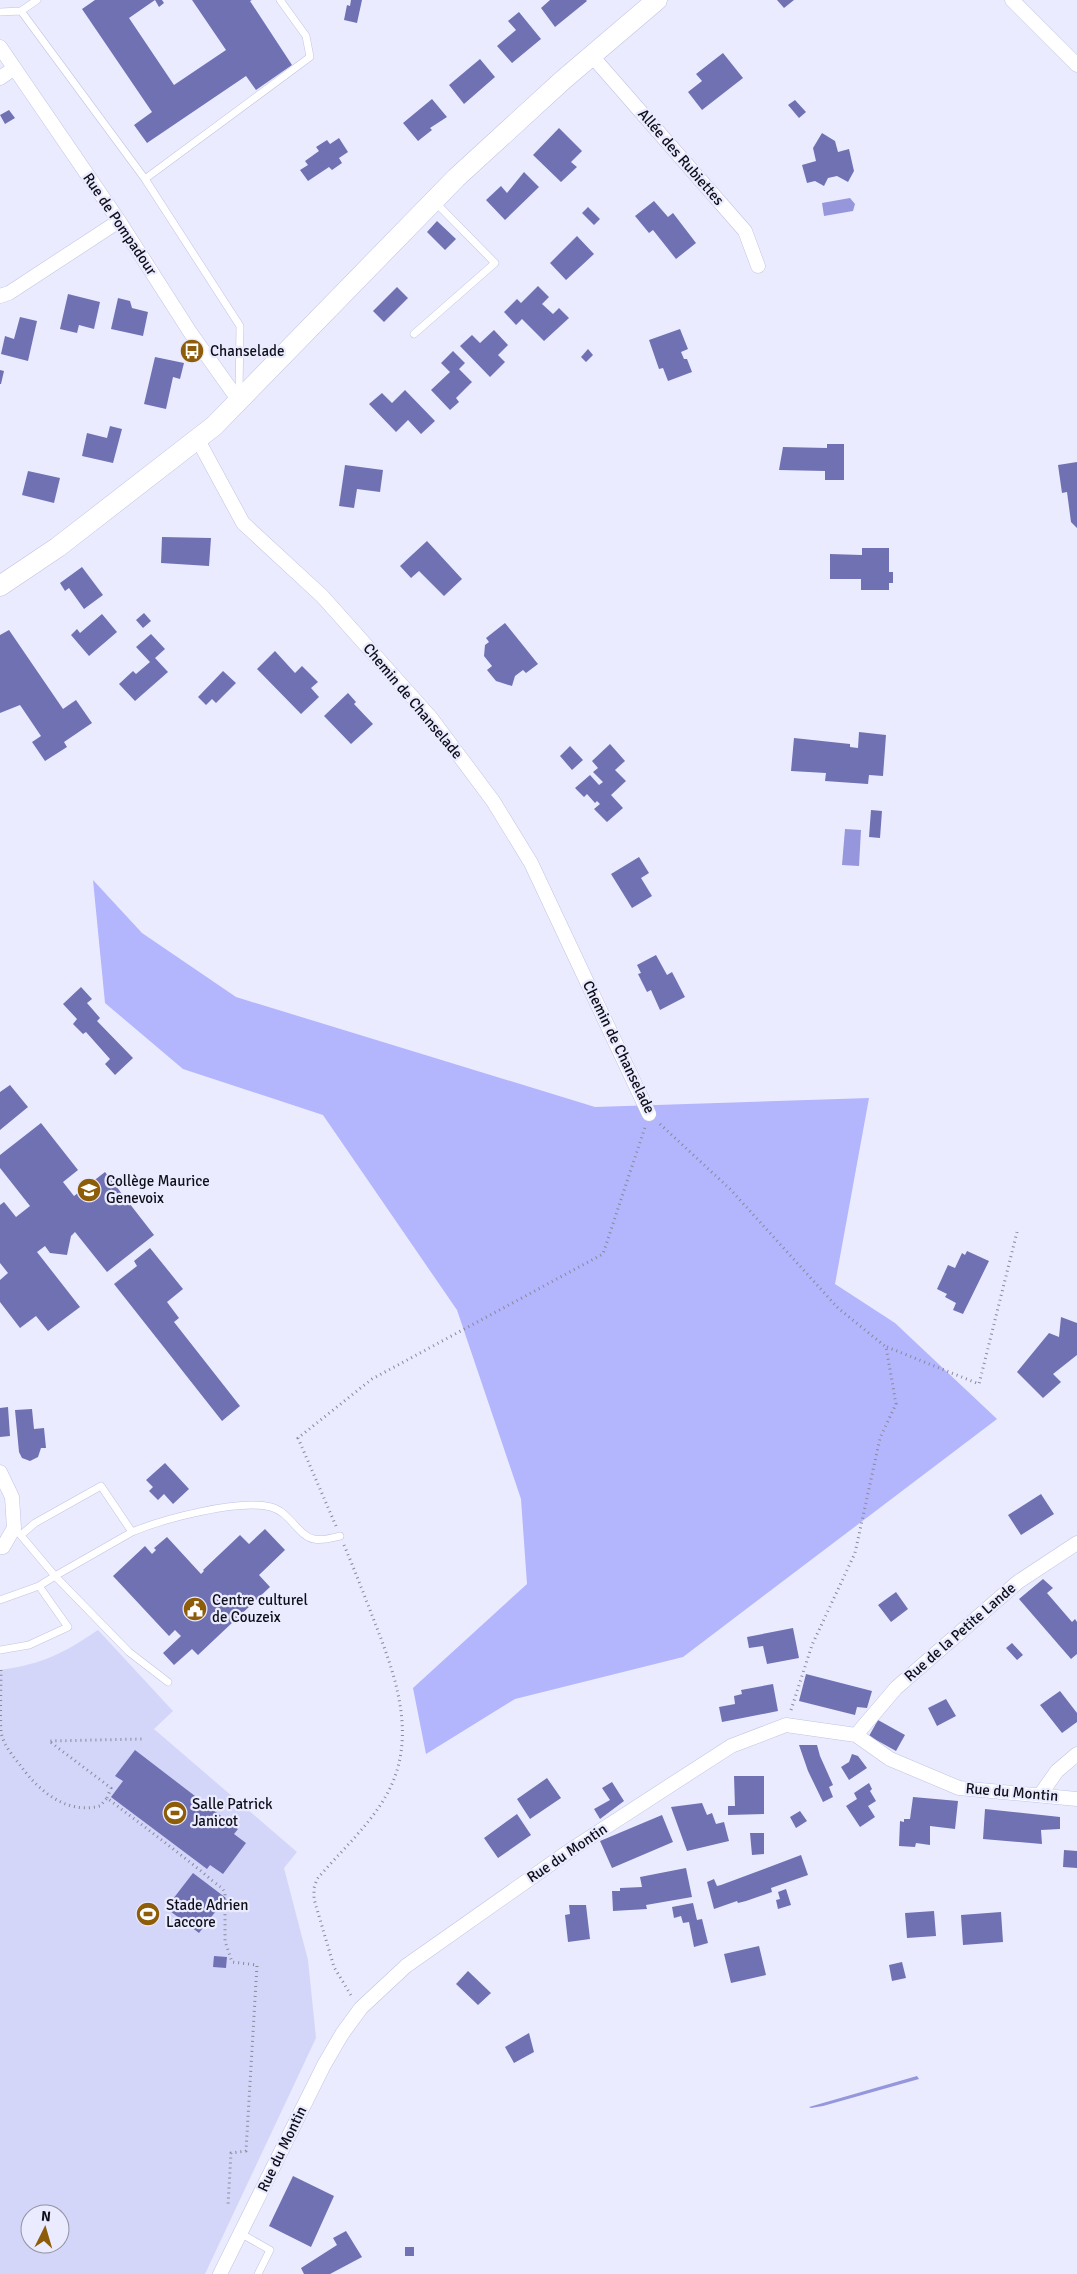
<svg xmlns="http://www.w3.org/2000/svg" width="1077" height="2274" font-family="Signika,sans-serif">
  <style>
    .green { fill: #d3d6f9; fill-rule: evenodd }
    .forest { fill: #b3b5fd }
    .water { fill: #9596dc }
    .building { fill: #7071b3 }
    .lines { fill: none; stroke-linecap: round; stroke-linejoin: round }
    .lane-casing { stroke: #c1c3e2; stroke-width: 8 }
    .street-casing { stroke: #c1c3e2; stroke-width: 15 }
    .secondary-casing { stroke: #c1c3e2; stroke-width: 21 }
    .path { stroke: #888999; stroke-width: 3; stroke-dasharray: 1 4; stroke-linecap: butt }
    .lane { stroke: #fff; stroke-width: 7 }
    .street { stroke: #fff; stroke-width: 14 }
    .secondary { stroke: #fff; stroke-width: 20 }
    .labels { text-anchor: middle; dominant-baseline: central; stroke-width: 4.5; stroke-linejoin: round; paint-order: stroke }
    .street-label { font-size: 15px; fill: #0f0f1a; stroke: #eaebff }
    .poi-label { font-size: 15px; fill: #0f0f1a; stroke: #eaebff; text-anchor: start }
  </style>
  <rect width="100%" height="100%" fill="#eaebff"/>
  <path class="green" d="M98 1630 173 1711 154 1729 297 1852 284 1868 308 1960 316 2038 205 2274H0V1670C42 1664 63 1654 98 1630ZM30 2214H60V2244H30Z"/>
  <path class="forest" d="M93 880 142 933 236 997 595 1107 869 1098 835 1284 895 1323 997 1419 683 1657 515 1699 426 1754 413 1688 527 1584 521 1499 457 1310 323 1115 183 1069 105 1003Z"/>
  <path class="water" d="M850 198 855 204 853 211 824 216 822 203Z
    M845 829 861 830 859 866 842 865Z
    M917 2076 919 2079 823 2106 811 2108 809 2107Z"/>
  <path class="building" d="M95 0H162L164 3 159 7 155 0 129 18 174 85 226 50 192 0H252L250 1 292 65 256 90 246 76 147 143 134 125 152 112 82 9Z
    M351 0H362L357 23 344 20 347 5 350 6Z
    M550 0H586L587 1 555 27 541 8Z
    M777 0H794L784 8Z
    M519 12 541 39 512 63 497 46 516 30 508 21Z
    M723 53 743 78 702 110 688 92 702 81 696 74Z
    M480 59 495 77 464 104 449 85Z
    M432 99 447 117 430 128 432 130 418 141 403 123Z
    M795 100 806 112 799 118 788 105Z
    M9 110 15 118 5 124 0 115Z
    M559 128 582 151 571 162 577 167 561 182 533 155Z
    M822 133 835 141 838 152 849 149 854 171 848 182 837 176 828 178 824 186 815 181 807 183 802 165 816 161 813 148Z
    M339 138 348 152 339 158 342 163 332 170 329 167 308 181 300 170 308 165 305 161 319 151 316 147 327 140 330 144Z
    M524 172 539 187 505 220 486 200 501 186 507 193Z
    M654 201 668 217 673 213 696 243 676 259 653 230 649 233 635 216Z
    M588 207 600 219 594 225 582 213Z
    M437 221 456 239 445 250 427 232Z
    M577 236 594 254 566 280 550 263Z
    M538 286 549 297 542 304 553 314 559 308 569 318 544 341 522 319 516 325 504 312 517 299 521 303Z
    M397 287 408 298 384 322 373 311Z
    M68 294 100 302 94 329 79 325 77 333 60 329Z
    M118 298 130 301 132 308 148 312 143 336 111 329Z
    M20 317 37 321 28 361 1 354 5 336 14 339Z
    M680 329 688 349 681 352 684 359H687L692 372 668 381 663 368 659 369 649 340Z
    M494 330 508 345 498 355 505 362 490 377 460 346 472 335 480 343Z
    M588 349 593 355 586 362 581 357Z
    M453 351 465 363 459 369 472 382 456 398 459 402 450 410 431 390 450 372 441 363Z
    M155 357 184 363 180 379 173 377 166 409 144 404Z
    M0 370 4 371 1 384H0Z
    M405 390 435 421 421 434 408 420 396 432 369 404 382 393 392 403Z
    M110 426 122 429 113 463 82 456 87 433 107 438Z
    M827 444H844V480H825V471L779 470 783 447 827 448Z
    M1077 462V528L1071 522 1067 492 1062 493 1058 465Z
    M345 465 383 470 380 492 357 489 354 508 339 506Z
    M28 471 60 478 54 503 22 495Z
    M162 537 211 538 209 566 161 563Z
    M427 541 462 579 444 596 419 571 411 578 400 566Z
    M862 548H889V572H893V583H889V590H861V579H830V554L862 555Z
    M82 567 103 595 84 609 69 588 65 591 60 583Z
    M144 613 151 621 143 628 136 620Z
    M102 614 117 632 89 656 71 635 77 629 80 633Z
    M505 623 538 664 526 673 523 670 515 676 512 686 496 681 487 670 492 666 484 656 485 645 489 642 486 638Z
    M9 630 63 709 76 700 92 723 64 742 67 747 45 761 32 742 41 736 20 705 0 713V635Z
    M151 634 165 649 155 658 168 672 135 701 119 684 133 671 136 674 150 662 136 647Z
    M275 651 295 673 302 666 318 682 311 688 319 697 301 714 257 669Z
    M223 671 236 683 216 703 212 699 206 705 198 697Z
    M348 693 356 702 354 704 373 724 351 744 324 716Z
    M859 732 886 735 883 776 869 775 868 784 825 781 826 773 791 771 794 738 850 744V747L858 748Z
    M610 744 625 761 615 770 626 781 611 795 623 808 607 822 594 809 600 804 597 801 595 803 587 794 584 797 575 788 590 775 599 785 603 782 593 772 598 768 592 761Z
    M570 746 583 760 572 770 560 756Z
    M871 810 882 811 880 838 869 837Z
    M639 857 649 873 641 878 652 896 632 908 611 874Z
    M656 955 667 975 672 972 685 997 660 1010 651 990 647 992 638 974 641 973 637 965Z
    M81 987 92 999 87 1003 100 1018 97 1021 133 1058 115 1075 105 1064 110 1059 86 1032 83 1034 73 1024 77 1019 63 1004Z
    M10 1085 28 1107 0 1130V1092Z
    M41 1123 78 1170 63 1182 74 1196 105 1172 154 1235 107 1272 75 1232 71 1236 67 1255 50 1253 45 1246 37 1252 80 1307 48 1331 36 1316 20 1328 0 1302V1280L8 1273 0 1263V1205L4 1202 16 1217 30 1206 0 1168V1155Z
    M150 1248 183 1289 167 1302 179 1318 174 1322 240 1406 222 1421 114 1284 137 1266 134 1261Z
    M967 1251 989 1261 963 1314 953 1310 956 1303 945 1297 947 1294 937 1289 948 1265 955 1268 962 1253 965 1255Z
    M1061 1317 1077 1323V1355L1053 1374 1061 1382 1043 1398 1017 1372 1049 1333 1059 1337Z
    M8 1407 10 1436 0 1437V1408Z
    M32 1409 34 1429 44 1428 46 1448H41L38 1457 30 1461 22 1458 19 1452 15 1410Z
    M165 1463 189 1489 173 1504 164 1494 158 1500 149 1491 153 1487 146 1480Z
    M1041 1494 1054 1514 1021 1535 1008 1515Z
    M265 1529 285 1550 259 1575 270 1587 198 1655 192 1649 174 1665 163 1653 181 1636 175 1630 169 1636 113 1576 145 1546 152 1554 156 1550 154 1548 167 1537 201 1574 204 1571 203 1570 240 1535 249 1544Z
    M1043 1579 1053 1588 1047 1593 1072 1622 1075 1619 1077 1622V1654L1071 1659 1019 1599Z
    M896 1592 908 1609 891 1622 878 1605Z
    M793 1628 799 1658 767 1664 763 1646 749 1648 747 1637Z
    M1012 1643 1023 1655 1017 1660 1006 1648Z
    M806 1674 872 1691 867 1708 857 1707 855 1715 799 1701Z
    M773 1684 778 1711 722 1722 719 1707 735 1704 734 1696 742 1694 741 1690Z
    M1060 1691 1077 1713V1722L1062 1733 1040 1705Z
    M946 1699 956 1716 937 1726 928 1708Z
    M878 1720 905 1735 896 1751 869 1736Z
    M799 1745H817L820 1756 833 1785 829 1787 833 1797 823 1802 808 1771Z
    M135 1750 238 1829 234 1834 246 1843 223 1874 210 1865 207 1869 111 1797 123 1781 115 1776Z
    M852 1754 858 1756 867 1768 849 1780 841 1767 849 1762Z
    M734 1776H764V1814L728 1815V1806H735Z
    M547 1778 561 1798 530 1819 517 1799Z
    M612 1782 624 1801 600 1819 594 1809 610 1800 602 1788Z
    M869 1783 872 1789 870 1791 876 1801 868 1806 875 1817 860 1827 846 1806 857 1799 854 1793Z
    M913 1797 958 1801 955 1829 930 1826V1845L916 1843 915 1847 899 1846 900 1821 904 1822V1819H910Z
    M702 1803 707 1815 712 1813 716 1824 724 1822 729 1841 687 1851 671 1807Z
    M985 1809 1060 1817V1829L1041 1830 1042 1844 983 1839Z
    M800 1811 807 1821 796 1828 790 1817Z
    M517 1814 531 1835 498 1858 484 1838Z
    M662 1815 673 1842 612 1868 600 1841Z
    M750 1833H764V1854L752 1855Z
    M1064 1850 1077 1851V1868L1063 1867Z
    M801 1855 808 1875 771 1888 772 1892 746 1901 738 1903 737 1901 714 1909 707 1882 714 1879 717 1886 721 1885Z
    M686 1868 692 1897 646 1905 647 1909 613 1911 612 1891H620V1888L642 1887 640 1877Z
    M193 1873 226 1898 199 1933 166 1908Z
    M786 1889 791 1905 778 1909 776 1900 780 1899 778 1892Z
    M693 1903 697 1920 702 1919 708 1943 694 1947 689 1922 683 1923 681 1916 674 1918 672 1907Z
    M569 1905H586L590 1939 568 1942 565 1915 570 1914Z
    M934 1911 936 1936 907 1938 905 1913Z
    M1001 1912 1003 1942 963 1945 961 1915Z
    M759 1946 766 1975 731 1983 724 1954Z
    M214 1956 227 1957 226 1968 213 1967Z
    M902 1962 906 1978 892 1981 889 1965Z
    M468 1971 491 1993 478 2005 456 1984Z
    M529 2033 534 2052 514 2063 505 2047Z
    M293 2176 334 2196 311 2247 269 2226Z
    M346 2231 362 2257 330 2274H304L301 2268 337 2245 333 2238Z
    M405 2247H414V2256H405Z"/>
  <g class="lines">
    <g class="lane-casing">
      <path id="lane" d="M21 11 145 179 240 326 239 394
        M0 12 21 11 37 0
        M145 179 310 57 306 36 280 0
        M414 334 495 263 436 203
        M132 1532C163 1519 238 1499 271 1507 290 1512 299 1537 314 1539 322 1541 332 1538 340 1536
        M21 1535 35 1523 101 1486 132 1532 55 1576 129 1652 168 1682
        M0 1600 39 1586
        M0 1650 29 1645 68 1627 39 1586 55 1576 18 1532
        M240 2233 270 2250 258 2274"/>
    </g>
    <g class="street-casing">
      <path id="street" d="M1012 0 1077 65
        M0 47 119 221 190 332 239 401
        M592 56 745 231 758 266
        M0 78 13 69
        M0 296 9 293 119 221
        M198 440 243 523 322 596 431 718 493 801 531 863 649 1114
        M0 1472 12 1497 14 1528 3 1547H0
        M856 1735 896 1688 1018 1582 1077 1543
        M1040 1795 1057 1771 1077 1754
        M220 2274 324 2065 342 2034 361 2008 406 1966 572 1849 731 1746 786 1725 856 1735 890 1759 959 1788 1077 1799"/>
    </g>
    <g class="secondary-casing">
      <path id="secondary" d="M0 586 58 547 214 426 456 178 563 80 657 0"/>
    </g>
    <path class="path" d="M660 1124 730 1189 838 1308 886 1347 896 1404 880 1438 855 1553 812 1645 791 1710
      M887 1347 979 1384 1017 1232
      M336 1526 298 1438 372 1379 603 1254 645 1127
      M344 1545C355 1571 365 1597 375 1623 396 1677 418 1738 387 1794 370 1825 340 1852 317 1879L314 1888V1899L334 1967 352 1997
      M1 1670C1 1690 0 1713 1 1732 3 1744 12 1755 20 1765 38 1790 66 1815 100 1806L107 1798C143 1826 180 1853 214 1882 219 1886 222 1887 225 1893V1941L232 1962 257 1965 246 2151 231 2153 228 2205
      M107 1798 111 1788 49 1741 142 1739"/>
    <use href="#lane" class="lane"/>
    <use href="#street" class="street"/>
    <use href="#secondary" class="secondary"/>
  </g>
  <defs>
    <g id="bus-disc" transform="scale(1.25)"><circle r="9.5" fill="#8e5d09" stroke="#eaebff"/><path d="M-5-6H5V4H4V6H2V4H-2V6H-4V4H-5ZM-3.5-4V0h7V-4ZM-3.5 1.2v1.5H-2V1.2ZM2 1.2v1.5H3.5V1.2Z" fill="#fff"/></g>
    <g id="school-disc" transform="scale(1.25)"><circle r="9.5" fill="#8e5d09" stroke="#eaebff"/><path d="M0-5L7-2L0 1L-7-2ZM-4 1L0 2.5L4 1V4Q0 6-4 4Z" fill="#fff"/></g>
    <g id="civic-disc" transform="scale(1.25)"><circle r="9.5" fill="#8e5d09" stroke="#eaebff"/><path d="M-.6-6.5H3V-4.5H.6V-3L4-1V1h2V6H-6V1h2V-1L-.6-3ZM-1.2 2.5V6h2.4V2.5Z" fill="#fff"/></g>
    <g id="stadium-disc" transform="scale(1.25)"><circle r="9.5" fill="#8e5d09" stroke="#eaebff"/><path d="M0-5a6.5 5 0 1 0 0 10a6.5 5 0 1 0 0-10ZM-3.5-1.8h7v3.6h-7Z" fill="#fff"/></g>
  </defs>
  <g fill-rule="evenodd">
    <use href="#bus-disc" x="192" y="351"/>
    <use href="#school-disc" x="89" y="1190"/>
    <use href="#civic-disc" x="195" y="1609"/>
    <use href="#stadium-disc" x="175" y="1813"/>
    <use href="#stadium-disc" x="148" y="1914"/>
  </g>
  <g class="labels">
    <g class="street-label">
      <text transform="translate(681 157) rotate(49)">Allée des Rubiettes</text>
      <text transform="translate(120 224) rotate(56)">Rue de Pompadour</text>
      <text transform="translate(413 701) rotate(50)">Chemin de Chanselade</text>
      <text transform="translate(619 1047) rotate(64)">Chemin de Chanselade</text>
      <text transform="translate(960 1632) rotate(-41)">Rue de la Petite Lande</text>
      <text transform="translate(1012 1792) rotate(5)">Rue du Montin</text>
      <text transform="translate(567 1853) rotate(-34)">Rue du Montin</text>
      <text transform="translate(282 2149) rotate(-64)">Rue du Montin</text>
    </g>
    <g class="poi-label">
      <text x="210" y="351">Chanselade</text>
      <text x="106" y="1181">Collège Maurice<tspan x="106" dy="17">Genevoix</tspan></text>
      <text x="212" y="1600">Centre culturel<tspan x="212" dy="17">de Couzeix</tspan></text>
      <text x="192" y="1804">Salle Patrick<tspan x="192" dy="17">Janicot</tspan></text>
      <text x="166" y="1905">Stade Adrien<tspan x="166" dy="17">Laccore</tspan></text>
    </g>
  </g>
  <g transform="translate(45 2229) rotate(5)"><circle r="24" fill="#eaebff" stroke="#9293a3"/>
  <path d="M0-4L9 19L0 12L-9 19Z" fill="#8e5d09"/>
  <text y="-8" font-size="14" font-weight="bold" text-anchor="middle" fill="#0f0f1a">N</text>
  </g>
</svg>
